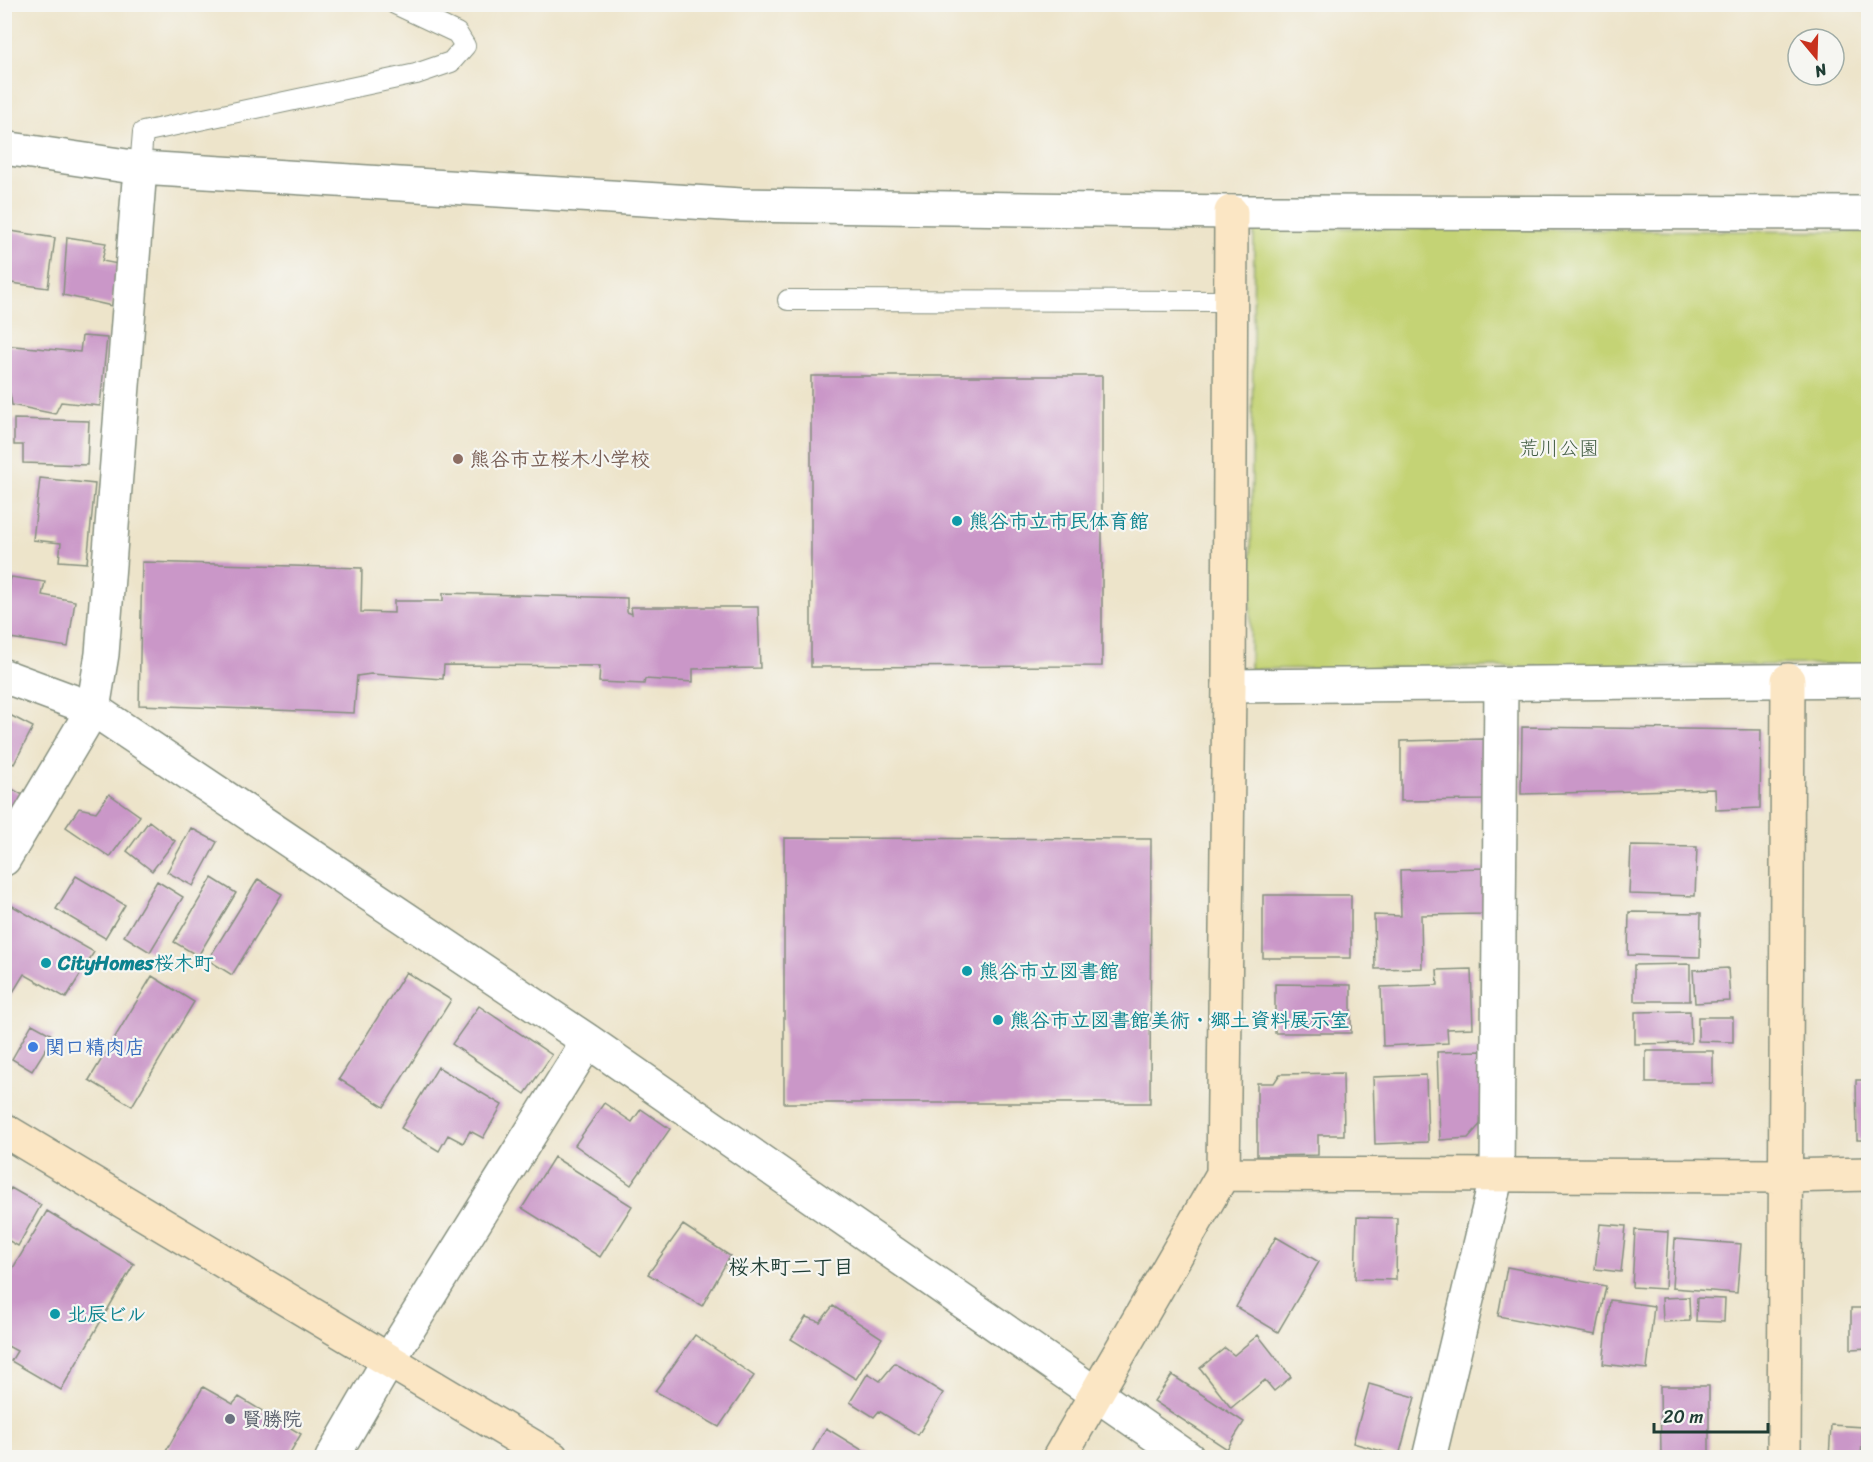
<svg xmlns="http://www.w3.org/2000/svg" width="1873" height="1462" font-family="Sriracha,'Klee One',sans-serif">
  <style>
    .green { fill: #c4d375; stroke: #728854; stroke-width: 1.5 }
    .building { fill: #ca97c8 }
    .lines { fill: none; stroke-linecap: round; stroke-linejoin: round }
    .lane-casing { stroke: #86907f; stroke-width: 22 }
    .street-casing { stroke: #86907f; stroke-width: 36 }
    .secondary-casing { stroke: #86907f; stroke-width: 36 }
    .lane { stroke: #fff; stroke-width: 20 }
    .street { stroke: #fff; stroke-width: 33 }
    .secondary { stroke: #fbe6c4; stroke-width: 33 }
    .education-dot { fill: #8d6e63; stroke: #f6f6f2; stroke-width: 2 }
    .culture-dot { fill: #0f9aa8; stroke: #f6f6f2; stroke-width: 2 }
    .shop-dot { fill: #3f7fe0; stroke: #f6f6f2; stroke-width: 2 }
    .worship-dot { fill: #6b7280; stroke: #f6f6f2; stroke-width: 2 }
    .labels { text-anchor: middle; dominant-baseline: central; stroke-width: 4.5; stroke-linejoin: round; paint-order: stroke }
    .park-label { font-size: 20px; fill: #405b41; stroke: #f6f6f2 }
    .education-label { font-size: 20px; font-weight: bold; fill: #785e54; stroke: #f6f6f2; text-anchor: start }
    .culture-label { font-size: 20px; font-weight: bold; fill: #0d838f; stroke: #f6f6f2; text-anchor: start }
    .shop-label { font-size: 20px; font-weight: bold; fill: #366cbe; stroke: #f6f6f2; text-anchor: start }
    .worship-label { font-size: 20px; font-weight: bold; fill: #5b616d; stroke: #f6f6f2; text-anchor: start }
    .neighbourhood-label { font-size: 21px; font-weight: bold; fill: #1f3d34; stroke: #f6f6f2 }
  </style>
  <rect width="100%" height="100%" fill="#f6f6f2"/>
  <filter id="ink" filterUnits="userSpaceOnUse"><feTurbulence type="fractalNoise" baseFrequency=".0167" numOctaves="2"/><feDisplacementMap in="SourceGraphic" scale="12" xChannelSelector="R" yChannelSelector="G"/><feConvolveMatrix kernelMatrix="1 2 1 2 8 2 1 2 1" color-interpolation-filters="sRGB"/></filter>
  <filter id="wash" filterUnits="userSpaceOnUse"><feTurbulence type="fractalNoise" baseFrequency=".008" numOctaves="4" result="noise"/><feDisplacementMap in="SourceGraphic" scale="24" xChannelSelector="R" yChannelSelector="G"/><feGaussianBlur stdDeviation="1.35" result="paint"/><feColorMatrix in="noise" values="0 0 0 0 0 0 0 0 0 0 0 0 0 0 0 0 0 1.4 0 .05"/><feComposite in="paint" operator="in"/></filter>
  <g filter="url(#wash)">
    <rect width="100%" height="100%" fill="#ede4ca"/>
    <path class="green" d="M1254 227 1868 232V664L1250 669Z"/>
    <g id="blocks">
      <path class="building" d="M4 230 55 238 48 288 4 282Z
        M67 237 106 243 102 261 118 264 112 306 63 295Z
        M82 336 107 338 100 406 61 402 55 414 12 405 10 394H4V345L80 352Z
        M811 376H1102V666L811 667Z
        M14 419 89 421 87 465 23 463V445H14Z
        M40 478 95 484 87 563 59 561 61 543 33 540Z
        M142 562 362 568 361 612 394 613V601H443V593L627 598V612L632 614 631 607H758L760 668 693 669V682L645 679 644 684 599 682 600 666 444 665 443 679 371 674 357 676 354 713 139 705Z
        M11 577 45 582 42 595 75 601 68 647 4 637V618Z
        M4 712 33 727 14 764 4 759Z
        M1522 727 1761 730 1760 808 1716 810 1715 789 1521 794Z
        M1486 739V800L1401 801V741Z
        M5 785 30 799 5 833Z
        M109 794 140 816 110 857 66 827 79 808 96 812Z
        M149 821 175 841 152 871 127 851Z
        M191 828 217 842 193 886 167 872Z
        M784 838 1151 839 1150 1103H784Z
        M1631 846 1697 847 1695 896 1629 894Z
        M1486 868V914L1421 915 1422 968 1375 969 1374 915 1401 916 1400 870Z
        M76 876 125 905 105 938 56 909Z
        M212 878 236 893 198 956 174 942Z
        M258 879 282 894 232 975 208 960Z
        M157 881 183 897 150 952 124 936Z
        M1263 895H1351V958H1263Z
        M9 904 94 952 66 998 24 974 4 1007V912Z
        M1629 912 1701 913 1700 957 1628 955Z
        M1690 964V1001H1634V965Z
        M1728 968 1730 1001 1695 1003 1693 970Z
        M1471 969 1473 1028 1447 1029 1448 1043 1383 1046 1381 987 1438 985 1437 970Z
        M406 972 451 1000 384 1107 339 1079Z
        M152 976 194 1002 132 1106 89 1080Z
        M1275 984 1351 985V1033H1275Z
        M479 1006 552 1055 525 1094 452 1044Z
        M1690 1011 1691 1043 1635 1044V1012Z
        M1698 1017H1733V1042L1698 1041Z
        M32 1024 54 1036 32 1071 12 1059Z
        M1482 1051 1484 1120 1468 1138 1440 1140 1437 1052Z
        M1646 1051H1713V1083H1646Z
        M438 1067 502 1105 483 1138 470 1131 463 1143 448 1135 439 1151 401 1128Z
        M1343 1073 1344 1135H1318V1155L1257 1156V1083H1274L1280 1074Z
        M1426 1075 1428 1142 1375 1144 1373 1077Z
        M1856 1080H1868V1140H1857Z
        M604 1103 632 1122 641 1109 670 1129 631 1185 575 1145Z
        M554 1157 632 1206 600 1257 522 1208Z
        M11 1188 41 1205 18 1246 4 1238V1198Z
        M47 1211 134 1264 61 1390 11 1361 17 1351 4 1344V1283Z
        M1357 1217 1397 1218 1396 1280 1355 1279Z
        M1600 1224 1626 1226 1621 1272 1595 1269Z
        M683 1225 730 1256 702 1306 648 1274Z
        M1635 1230 1668 1232 1665 1289 1632 1287Z
        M1276 1237 1319 1262 1278 1332 1236 1307Z
        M1675 1239 1741 1244 1737 1293 1672 1288Z
        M1507 1267 1606 1286 1596 1335 1498 1316Z
        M1689 1297 1690 1321 1663 1322 1662 1298Z
        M1697 1298 1725 1299 1724 1322 1696 1321Z
        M1610 1300 1654 1306 1647 1369 1603 1364Z
        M833 1306 882 1338 856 1379 791 1339 806 1317 820 1322Z
        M1851 1308H1868V1348L1851 1349Z
        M695 1335 754 1376 719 1427 655 1391Z
        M1258 1335 1291 1377 1274 1391 1265 1380 1231 1408 1200 1368 1225 1348 1234 1355Z
        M895 1363 943 1393 918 1435 879 1411 874 1417 850 1402 868 1373 880 1381Z
        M1172 1375 1244 1422 1227 1449 1154 1401Z
        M1369 1384 1415 1397 1399 1456 1353 1443Z
        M1660 1386H1709V1458H1661Z
        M203 1387 233 1404 239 1397 301 1434 287 1458H162Z
        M1831 1425 1863 1427 1861 1458H1829Z
        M826 1428 875 1458H809Z"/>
    </g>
  </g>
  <g filter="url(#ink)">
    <use href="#blocks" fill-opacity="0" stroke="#86907f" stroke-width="1.5"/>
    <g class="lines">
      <g class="lane-casing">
        <path id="lane" d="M140 168 143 132 416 74 451 62 465 46 457 33 395 4
          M788 300 1231 301"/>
      </g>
      <g class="street-casing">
        <path id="street" d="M4 148 140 168 741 205 1231 212 1868 213
          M4 676 93 709 588 1041 1188 1458
          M1229 686 1868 680
          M4 859 93 709 102 654 140 168
          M332 1458 389 1360 588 1041
          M1429 1458 1497 1174 1501 684"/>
      </g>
      <g class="secondary-casing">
        <path id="secondary" d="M4 1130 552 1458
          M1223 1174 1785 1176 1868 1174
          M1059 1458 1223 1174 1229 686 1231 212
          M1784 1458 1788 680"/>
      </g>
      <use href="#lane" class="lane"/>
      <use href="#street" class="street"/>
      <use href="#secondary" class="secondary"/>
    </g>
  </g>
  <circle class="education-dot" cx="458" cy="459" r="6"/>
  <g class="culture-dot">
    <circle cx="957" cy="521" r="6"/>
    <circle cx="46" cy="963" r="6"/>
    <circle cx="967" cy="971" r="6"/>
    <circle cx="998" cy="1020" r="6"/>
    <circle cx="55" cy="1314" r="6"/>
  </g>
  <circle class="shop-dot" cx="33" cy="1047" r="6"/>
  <circle class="worship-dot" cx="230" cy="1419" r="6"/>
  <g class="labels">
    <g class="park-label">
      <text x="1559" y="448">荒川公園</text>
    </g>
    <g class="education-label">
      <text x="470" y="459">熊谷市立桜木小学校</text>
    </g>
    <g class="culture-label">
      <text x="969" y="521">熊谷市立市民体育館</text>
      <text x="58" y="963">CityHomes桜木町</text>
      <text x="979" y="971">熊谷市立図書館</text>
      <text x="1010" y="1020">熊谷市立図書館美術・郷土資料展示室</text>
      <text x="67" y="1314">北辰ビル</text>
    </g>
    <g class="shop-label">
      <text x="45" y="1047">関口精肉店</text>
    </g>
    <g class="worship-label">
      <text x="242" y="1419">賢勝院</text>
    </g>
    <g class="neighbourhood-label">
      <text x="791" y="1267">桜木町二丁目</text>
    </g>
  </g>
  <rect width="1873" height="1462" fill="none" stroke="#f6f6f2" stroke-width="24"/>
  <g transform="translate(1816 57) rotate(161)"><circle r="28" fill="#f6f6f2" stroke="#a0aca6" stroke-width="1.5"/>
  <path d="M0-4.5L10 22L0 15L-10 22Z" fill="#c8321e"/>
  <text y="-9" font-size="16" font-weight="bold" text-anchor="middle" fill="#1f3d34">N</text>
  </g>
  <path d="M1654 1423v9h114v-9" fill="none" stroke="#1f3d34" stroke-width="3"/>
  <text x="1663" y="1423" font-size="18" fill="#1f3d34" stroke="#f6f6f2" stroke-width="4.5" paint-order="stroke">20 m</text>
</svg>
